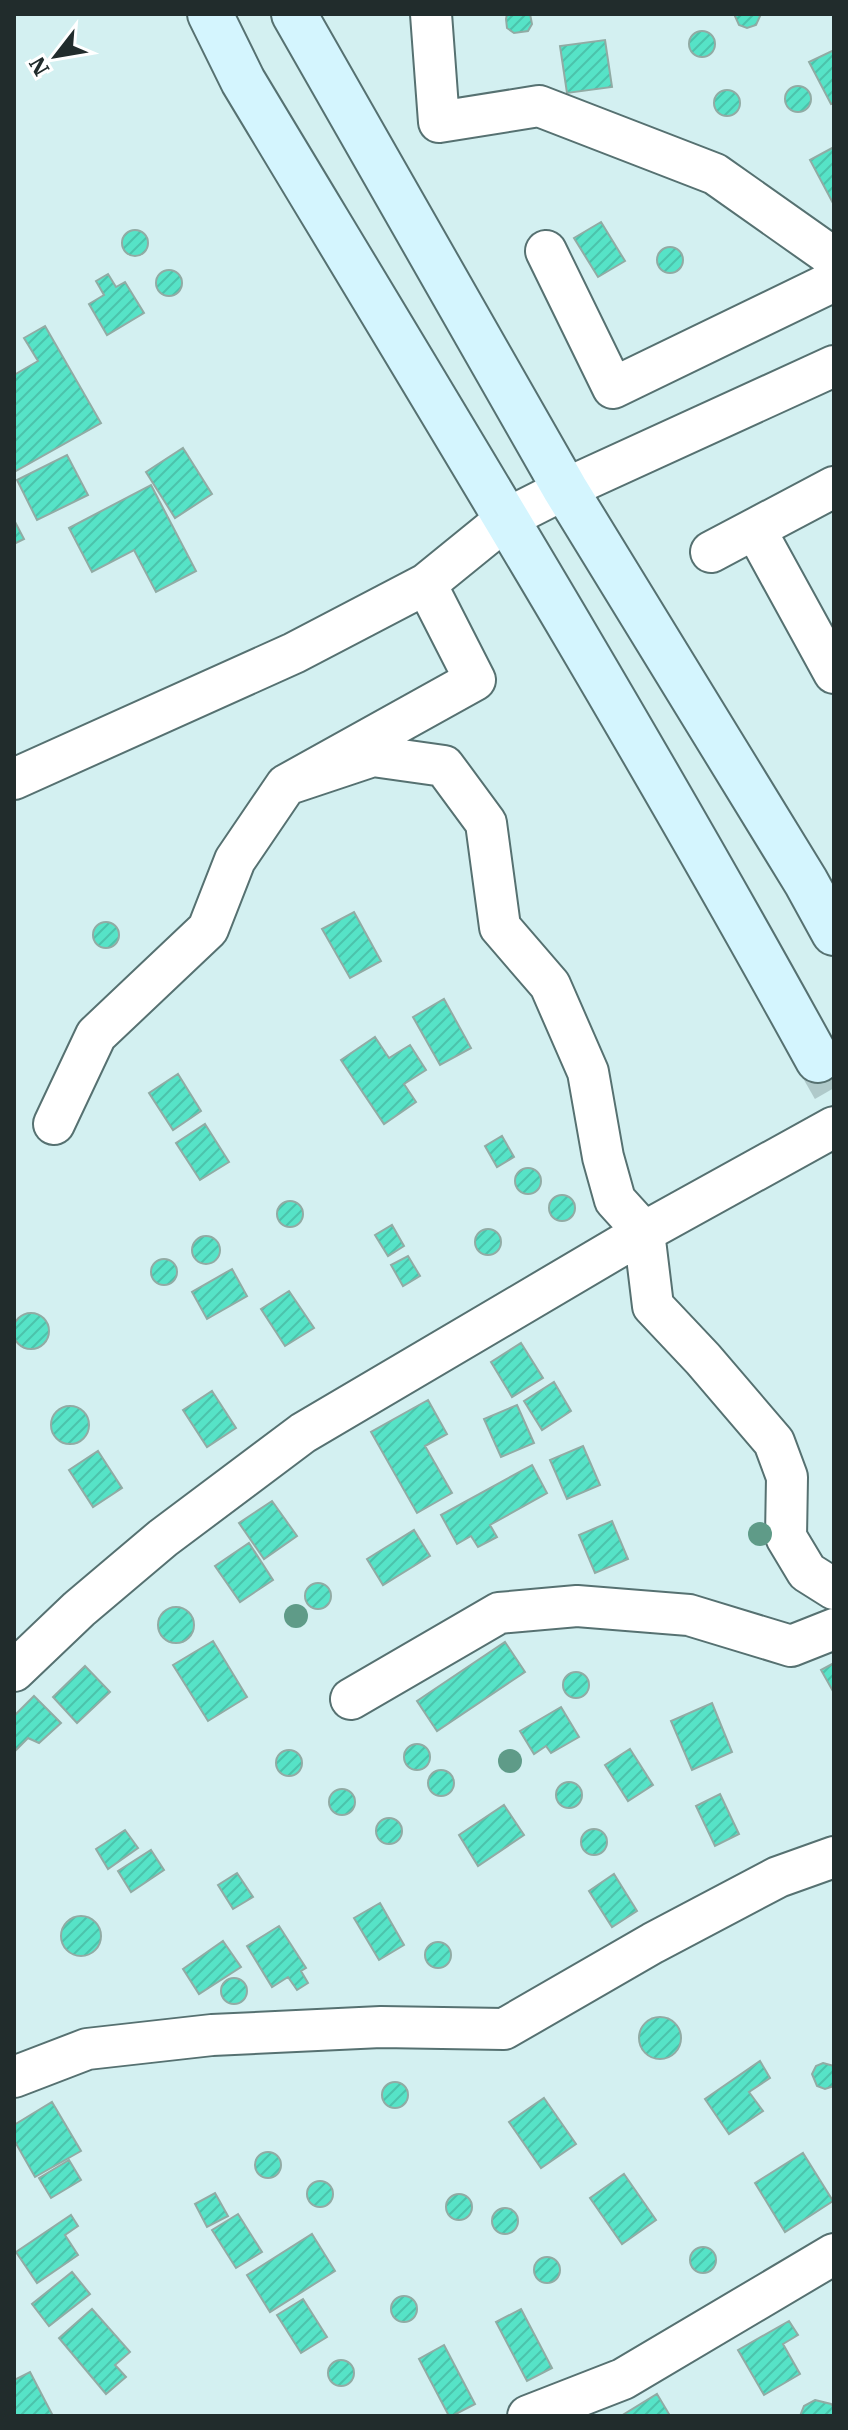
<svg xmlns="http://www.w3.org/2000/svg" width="848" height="2430" font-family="'IBM Plex Serif',serif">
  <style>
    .building { fill: url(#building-hatch); stroke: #91aba4; stroke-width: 2 }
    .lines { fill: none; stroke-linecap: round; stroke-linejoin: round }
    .secondary-tunnel { stroke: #afc9ca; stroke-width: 44; stroke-dasharray: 44 22; stroke-linecap: butt }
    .street-casing { stroke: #567171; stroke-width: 44 }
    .secondary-casing { stroke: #567171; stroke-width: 48 }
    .street { stroke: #fff; stroke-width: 40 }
    .secondary { stroke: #d4f5fe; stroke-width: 44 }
    .tree { fill: #5f9b88 }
  </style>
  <defs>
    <pattern id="building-hatch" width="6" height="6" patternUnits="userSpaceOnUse" patternTransform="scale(2)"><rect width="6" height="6" fill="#56e3c7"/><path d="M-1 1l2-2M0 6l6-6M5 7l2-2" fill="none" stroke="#4bc3ab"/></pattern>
  </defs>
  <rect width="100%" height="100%" fill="#d3f0f1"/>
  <path class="building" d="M530 14 532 24 528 31 514 33 507 28 506 19 507 14Z
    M734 14H761L756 25 747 28 739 25Z
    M689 44a13 13 0 1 1 26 0a13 13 0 1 1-26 0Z
    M605 40 612 87 567 93 560 46Z
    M834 50V103L831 104 809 62Z
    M785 99a13 13 0 1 1 26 0a13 13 0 1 1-26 0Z
    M714 103a13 13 0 1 1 26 0a13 13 0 1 1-26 0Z
    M834 147V205L810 160Z
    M601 222 625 261 598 277 574 238Z
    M122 243a13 13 0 1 1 26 0a13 13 0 1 1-26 0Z
    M657 260a13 13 0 1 1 26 0a13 13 0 1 1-26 0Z
    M156 283a13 13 0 1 1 26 0a13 13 0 1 1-26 0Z
    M108 274 116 287 125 282 144 313 107 335 89 304 104 295 96 281Z
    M45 326 101 423 14 472V375L38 361 24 338Z
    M183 448 212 494 175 518 146 472Z
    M67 455 88 495 37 520 17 480Z
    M151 485 196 571 156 592 134 550 92 572 69 528Z
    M14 520 24 539 14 544Z
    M354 912 381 961 350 978 322 929Z
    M93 935a13 13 0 1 1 26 0a13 13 0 1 1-26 0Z
    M444 999 471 1048 440 1065 413 1017Z
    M375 1037 389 1058 410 1045 426 1070 404 1084 416 1102 384 1124 341 1060Z
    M178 1074 201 1111 173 1130 149 1093Z
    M205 1124 229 1162 200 1180 176 1143Z
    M502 1136 514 1157 497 1167 485 1146Z
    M515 1181a13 13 0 1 1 26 0a13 13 0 1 1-26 0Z
    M549 1208a13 13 0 1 1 26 0a13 13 0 1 1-26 0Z
    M277 1214a13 13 0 1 1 26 0a13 13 0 1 1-26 0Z
    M392 1225 404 1246 388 1256 375 1235Z
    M475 1242a13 13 0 1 1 26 0a13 13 0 1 1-26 0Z
    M192 1250a14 14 0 1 1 28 0a14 14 0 1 1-28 0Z
    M408 1256 420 1276 403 1286 391 1265Z
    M151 1272a13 13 0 1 1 26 0a13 13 0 1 1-26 0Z
    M232 1269 247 1296 207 1319 192 1292Z
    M289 1291 314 1328 285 1346 261 1309Z
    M13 1331a18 18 0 1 1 36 0a18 18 0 1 1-36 0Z
    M521 1343 543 1378 512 1397 491 1362Z
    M554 1382 571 1411 542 1430 524 1401Z
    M212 1391 236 1428 207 1447 183 1410Z
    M428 1400 447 1434 425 1446 452 1493 417 1513 371 1432Z
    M517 1405 534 1443 501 1457 484 1419Z
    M51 1425a19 19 0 1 1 38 0a19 19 0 1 1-38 0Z
    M583 1446 600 1485 567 1499 550 1460Z
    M98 1451 122 1488 93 1507 69 1470Z
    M532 1465 547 1493 490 1525 497 1537 478 1547 471 1536 457 1544 441 1515Z
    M272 1501 297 1536 264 1559 239 1523Z
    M612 1521 628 1559 595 1573 579 1535Z
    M414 1530 430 1556 383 1585 367 1559Z
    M249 1543 273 1580 240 1602 215 1566Z
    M305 1596a13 13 0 1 1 26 0a13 13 0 1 1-26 0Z
    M158 1625a18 18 0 1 1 36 0a18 18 0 1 1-36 0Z
    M213 1641 247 1697 208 1721 173 1665Z
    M505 1642 525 1672 437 1731 417 1701Z
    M834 1663V1693L821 1670Z
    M85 1666 110 1692 77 1723 53 1697Z
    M563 1685a13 13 0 1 1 26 0a13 13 0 1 1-26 0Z
    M34 1696 61 1723 39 1743 28 1738 14 1752V1716Z
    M712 1703 732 1752 692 1770 671 1721Z
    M561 1707 579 1737 551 1753 546 1746 534 1754 520 1731Z
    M404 1757a13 13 0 1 1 26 0a13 13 0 1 1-26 0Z
    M630 1749 653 1785 628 1801 605 1765Z
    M276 1763a13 13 0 1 1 26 0a13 13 0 1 1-26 0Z
    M428 1783a13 13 0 1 1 26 0a13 13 0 1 1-26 0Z
    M556 1795a13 13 0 1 1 26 0a13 13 0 1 1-26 0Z
    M329 1802a13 13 0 1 1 26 0a13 13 0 1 1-26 0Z
    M720 1794 739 1834 715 1846 696 1806Z
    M504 1805 524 1835 478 1866 459 1835Z
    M376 1831a13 13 0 1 1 26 0a13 13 0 1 1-26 0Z
    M581 1842a13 13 0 1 1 26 0a13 13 0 1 1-26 0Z
    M125 1830 138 1848 108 1869 96 1849Z
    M151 1850 164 1870 131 1892 118 1871Z
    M237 1873 253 1897 233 1909 218 1885Z
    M614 1874 637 1911 612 1927 589 1891Z
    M380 1903 404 1945 379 1960 354 1918Z
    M61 1936a20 20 0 1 1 40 0a20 20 0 1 1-40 0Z
    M279 1926 306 1968 301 1971 308 1983 297 1990 288 1977 272 1987 247 1946Z
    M223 1941 241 1967 199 1994 183 1969Z
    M425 1955a13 13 0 1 1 26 0a13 13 0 1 1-26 0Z
    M221 1991a13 13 0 1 1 26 0a13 13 0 1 1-26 0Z
    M639 2038a21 21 0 1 1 42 0a21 21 0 1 1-42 0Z
    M760 2061 770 2078 749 2092 763 2111 729 2134 705 2099Z
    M823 2063 834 2066V2086L825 2089 817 2086 812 2074 816 2066Z
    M382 2095a13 13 0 1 1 26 0a13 13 0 1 1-26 0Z
    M544 2098 576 2144 541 2168 509 2122Z
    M52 2102 81 2151 35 2177 14 2140V2125Z
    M255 2165a13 13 0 1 1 26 0a13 13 0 1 1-26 0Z
    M803 2153 833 2201 785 2232 755 2183Z
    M69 2160 81 2180 51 2198 39 2178Z
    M624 2174 656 2220 622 2244 590 2198Z
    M307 2194a13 13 0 1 1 26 0a13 13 0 1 1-26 0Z
    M215 2193 228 2216 207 2227 195 2204Z
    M446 2207a13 13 0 1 1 26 0a13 13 0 1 1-26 0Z
    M492 2221a13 13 0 1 1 26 0a13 13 0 1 1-26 0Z
    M238 2214 262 2252 236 2268 212 2230Z
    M71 2215 78 2226 65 2235 78 2255 37 2283 16 2252Z
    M312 2234 335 2271 270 2312 247 2275Z
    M690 2260a13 13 0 1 1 26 0a13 13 0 1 1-26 0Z
    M534 2270a13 13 0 1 1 26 0a13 13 0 1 1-26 0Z
    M72 2272 90 2294 49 2326 32 2304Z
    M391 2309a13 13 0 1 1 26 0a13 13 0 1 1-26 0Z
    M303 2299 327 2337 301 2353 277 2315Z
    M92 2309 130 2352 115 2365 126 2377 106 2394 59 2338Z
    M521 2309 552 2368 527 2381 496 2322Z
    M789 2321 798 2335 783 2344 800 2374 764 2395 738 2350Z
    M444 2345 475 2404 452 2416H449L419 2359Z
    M328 2373a13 13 0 1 1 26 0a13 13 0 1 1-26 0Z
    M30 2372 53 2416H14V2380Z
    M657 2394 669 2414 667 2416H621Z
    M815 2400 831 2404 834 2408V2416H800L804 2406Z"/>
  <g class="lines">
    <path class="secondary-tunnel" d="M818 1060 834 1088"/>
    <g class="street-casing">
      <path id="street" d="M431 14 439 122 539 106 715 174 834 258
        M546 251 613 388 834 281
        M755 529 834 673
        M711 552 834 487
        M14 779 294 653 426 584 506 519 565 489 834 366
        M286 785 373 756 444 766 486 823 500 927 550 985 588 1072 603 1157 615 1200 644 1232 653 1306 703 1359 774 1442 787 1477 786 1537 807 1572 834 1589
        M54 1124 96 1035 208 929 235 860 286 785 475 680 426 584
        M14 1671 79 1609 163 1538 303 1433 644 1232 834 1127
        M351 1699 499 1613 577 1606 689 1615 791 1646 834 1629
        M14 2077 87 2049 212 2035 381 2027 504 2029 653 1943 778 1877 834 1857
        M528 2416 623 2379 834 2254"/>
    </g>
    <g class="secondary-casing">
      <path id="secondary" d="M210 14 243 81C438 405 636 728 818 1060
        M294 14 565 489 806 882 834 933"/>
    </g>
    <use href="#street" class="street"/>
    <use href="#secondary" class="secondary"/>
  </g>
  <g class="tree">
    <circle cx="760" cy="1534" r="12"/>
    <circle cx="296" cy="1616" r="12"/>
    <circle cx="510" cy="1761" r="12"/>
  </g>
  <rect width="848" height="2430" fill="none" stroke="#212c2c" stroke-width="32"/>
  <g transform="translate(56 56) rotate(239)" stroke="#ffffff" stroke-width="6" paint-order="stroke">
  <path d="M0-6L14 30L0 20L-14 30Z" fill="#212c2c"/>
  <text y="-12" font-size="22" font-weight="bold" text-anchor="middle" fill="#212c2c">N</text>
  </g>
</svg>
